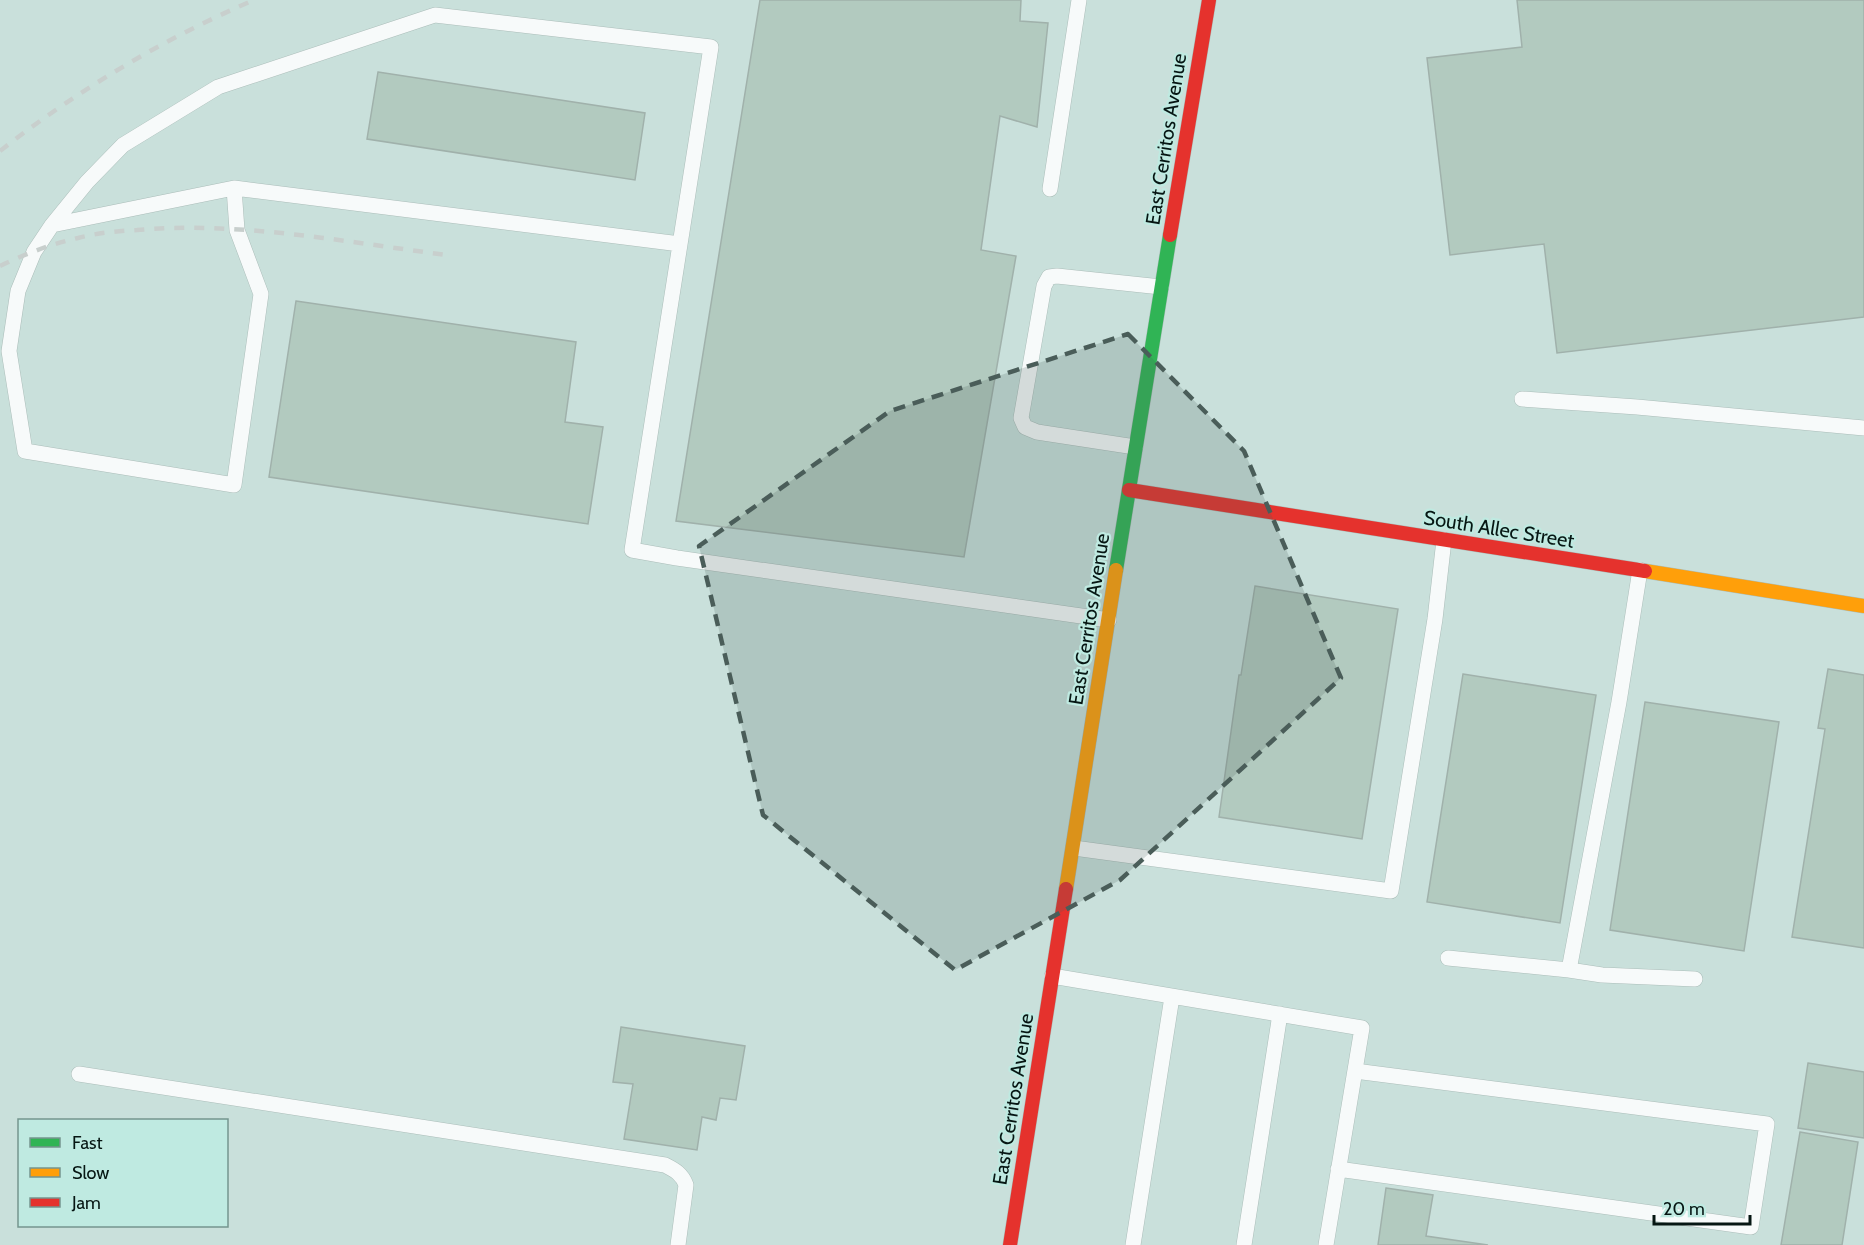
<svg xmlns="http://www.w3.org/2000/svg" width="1864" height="1245" font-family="Cabin,sans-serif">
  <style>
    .building { fill: #b2cabf; stroke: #a0b1ab; stroke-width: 1.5 }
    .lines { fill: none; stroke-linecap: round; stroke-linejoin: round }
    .lane-casing { stroke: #abbdb9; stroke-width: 16 }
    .fast-casing { stroke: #abbdb9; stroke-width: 15 }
    .slow-casing { stroke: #abbdb9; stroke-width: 15 }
    .jam-casing { stroke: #abbdb9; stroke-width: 15 }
    .lane { stroke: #f7fafa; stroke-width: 15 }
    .fast { stroke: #30b455; stroke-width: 14 }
    .slow { stroke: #ff9f0a; stroke-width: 14 }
    .jam { stroke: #e5322d; stroke-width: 14 }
    .rail { stroke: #c8cfcd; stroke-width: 4.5; stroke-dasharray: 10 10; stroke-linecap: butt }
    .marked { fill: #4a5d59; fill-opacity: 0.2; stroke: #4a5d59; stroke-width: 4.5; stroke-dasharray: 12 8; stroke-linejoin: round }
    .labels { text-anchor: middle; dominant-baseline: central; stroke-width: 4.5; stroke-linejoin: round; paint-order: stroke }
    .street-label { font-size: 20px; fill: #061613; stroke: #bfeae1 }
  </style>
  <rect width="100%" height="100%" fill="#c9e0db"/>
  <path class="building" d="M760 0H1021L1020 21 1048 23 1037 127 1000 116 981 250 1016 256 964 557 676 521Z
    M1517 0H1864V317L1557 353 1544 244 1450 255 1427 58 1522 47Z
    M378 72 645 113 635 180 367 139Z
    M296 301 576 342 565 422 603 427 588 524 269 477Z
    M1255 586 1398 609 1362 839 1219 817 1239 675H1241Z
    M1828 669 1864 675V948L1792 937 1825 729 1818 728Z
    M1463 674 1596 695 1560 923 1427 902Z
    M1645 702 1779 722 1744 951 1610 930Z
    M621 1027 745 1046 736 1100 720 1098 716 1120 702 1117 697 1150 624 1139 633 1084 613 1082Z
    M1808 1063 1864 1072V1138L1798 1128Z
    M1800 1132 1858 1142 1842 1245H1781Z
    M1386 1188 1433 1195 1426 1236 1488 1245H1378Z"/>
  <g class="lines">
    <g class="lane-casing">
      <path id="lane" d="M1050 189 1079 0
        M52 225 234 188
        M680 244 234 188 237 230 261 294 234 485 25 451 9 351 18 291 34 252 52 225 87 182 123 145 218 87 435 15 711 47 632 550 677 558 1109 620
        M1522 399 1637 407 1864 428
        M1135 447 1037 432 1025 427 1021 418 1044 286 1049 277 1057 276 1161 287
        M1074 848 1391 891 1435 619 1444 540
        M1448 958 1569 970 1619 702 1640 570
        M1569 970 1602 975 1695 979
        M1052 976 1362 1028 1326 1245
        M79 1074 665 1165C675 1170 682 1174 686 1185L678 1245
        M1338 1169 1751 1227 1767 1124 1355 1071
        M1133 1245 1172 997
        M1244 1245 1280 1014"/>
    </g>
    <g class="fast-casing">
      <path id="fast" d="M1116 570 1170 235"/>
    </g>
    <g class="slow-casing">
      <path id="slow" d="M1645 571 1864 606
        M1066 889 1116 570"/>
    </g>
    <g class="jam-casing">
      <path id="jam" d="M1170 235 1209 0
        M1129 490 1645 571
        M1010 1245 1066 889"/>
    </g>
    <use href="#lane" class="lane"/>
    <use href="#fast" class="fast"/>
    <use href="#slow" class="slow"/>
    <use href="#jam" class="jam"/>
    <path class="rail" d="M0 151C78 90 163 39 254 0
      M0 266C25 254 51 244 78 238 97 233 117 231 137 230 240 221 345 242 447 255"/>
  </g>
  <path class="marked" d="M1128 334 1244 451 1341 678 1120 880 955 970 763 815 699 546 890 411Z"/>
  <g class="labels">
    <g class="street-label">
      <text transform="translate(1166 139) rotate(-81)">East Cerritos Avenue</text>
      <text transform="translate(1499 529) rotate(9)">South Allec Street</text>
      <text transform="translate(1089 619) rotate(-81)">East Cerritos Avenue</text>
      <text transform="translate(1013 1099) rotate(-81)">East Cerritos Avenue</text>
    </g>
  </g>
  <rect x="18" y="1119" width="210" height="108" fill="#bfeae1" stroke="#75958f" stroke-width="1.5"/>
  <rect x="30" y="1138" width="30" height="9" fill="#30b455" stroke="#75958f" stroke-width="1.5"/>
  <text x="72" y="1149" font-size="18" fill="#061613">Fast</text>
  <rect x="30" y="1168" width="30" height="9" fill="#ff9f0a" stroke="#75958f" stroke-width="1.5"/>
  <text x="72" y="1179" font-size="18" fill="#061613">Slow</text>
  <rect x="30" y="1198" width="30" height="9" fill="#e5322d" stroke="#75958f" stroke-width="1.5"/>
  <text x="72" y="1209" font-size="18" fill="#061613">Jam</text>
  <path d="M1654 1215v9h96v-9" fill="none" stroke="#061613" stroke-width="3"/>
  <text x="1663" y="1215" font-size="18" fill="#061613" stroke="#bfeae1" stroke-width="4.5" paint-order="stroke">20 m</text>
</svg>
